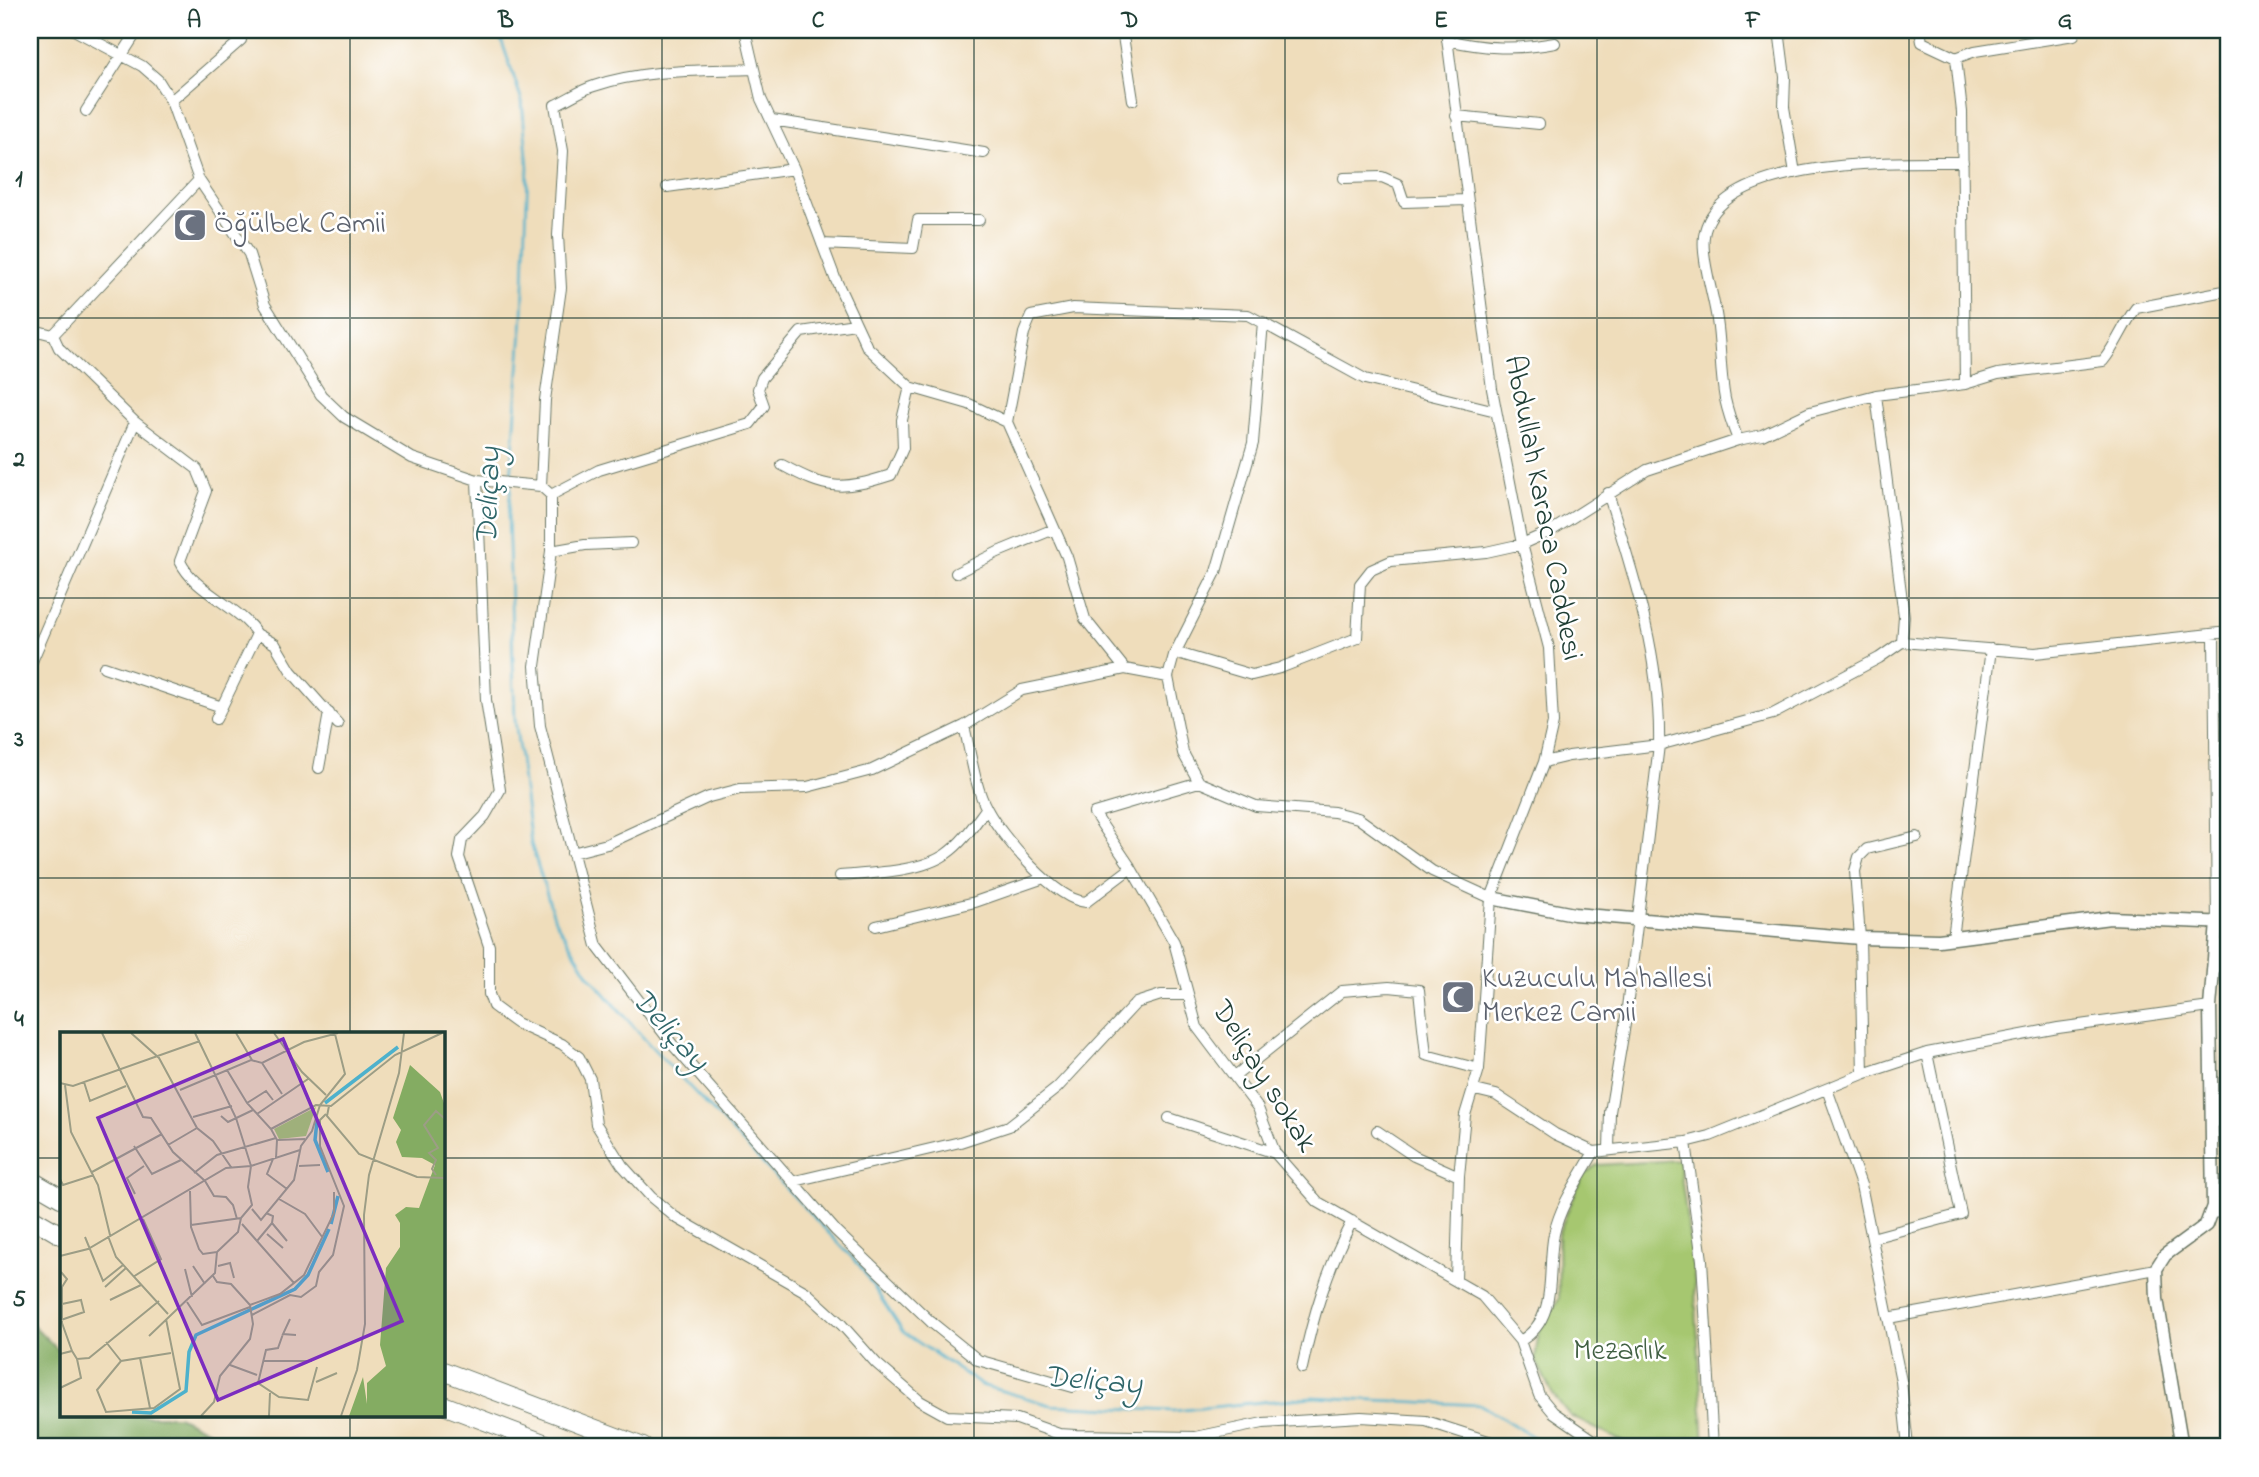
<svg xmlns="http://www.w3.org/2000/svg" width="2259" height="1477" font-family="'Indie Flower',sans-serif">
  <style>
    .green { fill: #a6c770; stroke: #628252; stroke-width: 2 }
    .forest { fill: #84ac62; stroke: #52744b; stroke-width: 2 }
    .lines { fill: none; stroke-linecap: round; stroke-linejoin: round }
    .stream { stroke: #4db1cc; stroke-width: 2.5 }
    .minor-casing { stroke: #687563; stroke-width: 12 }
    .tertiary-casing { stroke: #687563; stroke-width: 15 }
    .motorway-casing { stroke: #687563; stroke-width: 20 }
    .minor { stroke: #fff; stroke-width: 10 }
    .tertiary { stroke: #fff; stroke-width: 12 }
    .motorway { stroke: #fff; stroke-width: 18 }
    .grid { fill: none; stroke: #1f3d34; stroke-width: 2; stroke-opacity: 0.55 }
    .labels { text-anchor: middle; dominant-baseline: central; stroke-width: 5; stroke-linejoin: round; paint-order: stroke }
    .worship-label { font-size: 30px; fill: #5b616d; stroke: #fff; text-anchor: start }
    .street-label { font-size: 30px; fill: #1f3d34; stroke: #fff }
    .park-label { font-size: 30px; fill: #416043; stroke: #fff }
    .water-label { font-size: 32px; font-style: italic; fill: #2f6669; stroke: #fff }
    .inset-river { fill: none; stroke: #4db1cc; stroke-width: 3.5 }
    .inset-road { fill: none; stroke: #9c9d85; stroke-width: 2 }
    .view { fill: #7b2cbf; fill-opacity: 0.15; stroke: #7b2cbf; stroke-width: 3.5 }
    .inset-edge { fill: none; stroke: #1f3d34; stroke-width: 3.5 }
    .neatline { fill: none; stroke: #1f3d34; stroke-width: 2.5 }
    .grid-label { font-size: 23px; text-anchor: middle; font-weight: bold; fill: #1f3d34 }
  </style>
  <rect width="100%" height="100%" fill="#fff"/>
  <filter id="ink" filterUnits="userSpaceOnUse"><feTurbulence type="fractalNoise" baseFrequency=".0143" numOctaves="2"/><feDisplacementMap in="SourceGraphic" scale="14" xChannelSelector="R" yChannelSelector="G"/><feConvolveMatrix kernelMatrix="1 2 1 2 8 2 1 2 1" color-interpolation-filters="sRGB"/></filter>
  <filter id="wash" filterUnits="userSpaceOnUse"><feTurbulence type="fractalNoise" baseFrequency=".00686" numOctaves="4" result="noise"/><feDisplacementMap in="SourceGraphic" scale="28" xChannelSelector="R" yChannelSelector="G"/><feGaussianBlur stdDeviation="1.57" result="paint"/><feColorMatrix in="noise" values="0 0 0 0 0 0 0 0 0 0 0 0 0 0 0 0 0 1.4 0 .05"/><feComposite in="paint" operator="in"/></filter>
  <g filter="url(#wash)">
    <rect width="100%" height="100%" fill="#efddbb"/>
    <path class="green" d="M1679 1160 1694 1273 1704 1447H1633L1570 1416 1552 1393 1535 1359 1539 1330 1559 1299 1558 1234 1583 1175 1597 1165Z"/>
    <path class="forest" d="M30 1322 61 1353V1416H178L240 1447H30Z"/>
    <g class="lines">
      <path class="stream" d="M495 30 500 36 522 101 528 167 523 316 511 479
        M511 486 508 516 515 720 531 844 555 920 588 974 648 1043 860 1266 903 1332 981 1385 1051 1405 1173 1411 1312 1397 1481 1405 1550 1447"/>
    </g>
  </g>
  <g filter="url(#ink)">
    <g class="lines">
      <g class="minor-casing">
        <path id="minor" d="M74 30 142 66 158 80 171 101 199 180 249 254 265 305 321 395 344 417 412 458 477 480 541 486 551 495 599 470 750 424 764 406 758 389 762 378 801 332 855 324
          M745 30 761 99 794 169 835 278 867 347 910 387 969 404 1007 422 1067 557 1085 619 1125 669 1168 677
          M1122 30 1133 100
          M1446 30 1492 389 1522 544 1549 648 1553 723 1544 762 1491 898 1479 1069 1465 1115 1459 1176 1456 1279
          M1779 30 1785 77 1784 107 1795 173
          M1920 30 1922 42 1956 58 1962 112 1965 384
          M1447 40C1485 49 1517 50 1555 43
          M1956 58 1975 51 2074 35
          M171 101 241 40
          M86 111 138 30
          M1456 116 1539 124
          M772 120 984 153
          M1344 178 1382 177 1398 184 1404 202 1467 200
          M667 187 794 169
          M822 244 913 248 918 220H979
          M1263 322 1253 443 1216 572 1174 655 1168 677 1183 753 1199 782 1256 806 1334 812 1358 818 1432 871 1491 898
          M30 329 53 335
          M53 335 59 348 135 422 197 469 206 491 180 561C195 593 237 604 257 634
          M53 335 199 180
          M1876 395 1904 616 1902 642
          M1007 422 1024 333 1031 316 1073 308 1248 315 1365 379 1496 411
          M1738 440C1733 427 1728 413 1725 399 1720 373 1721 346 1717 320 1714 297 1701 258 1704 236 1716 156 1902 162 1963 162
          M782 465C828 490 841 491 891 475L903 448 902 420 910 387
          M477 480 486 700 500 790 485 816 462 840 459 857 489 946V994L493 1006 516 1023 562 1044 579 1057 590 1079 596 1124 622 1165 651 1197 675 1217 806 1292 842 1325 876 1363 920 1401 947 1416 1017 1419 1059 1434 1076 1435 1196 1437 1263 1423 1361 1417 1426 1421 1507 1447
          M541 486 545 400 561 288 558 235 563 151 555 105C568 99 581 90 594 86 644 69 701 71 752 69
          M1608 493C1634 576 1661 658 1659 745L1625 1024 1610 1112 1609 1149
          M551 495V551L535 666 540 726 597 946 672 1044 836 1231 931 1322 978 1360 1073 1387
          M551 551 585 545 631 543
          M956 573 998 552 1054 529
          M2214 635 2217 923
          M1174 655 1181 654 1252 675 1280 668 1357 638 1360 584 1371 570 1391 561 1486 552 1522 544 1551 531 1647 470 1738 440 1762 435 1810 412 1876 395 1965 384 1998 374 2103 361C2117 344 2123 325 2136 308L2229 290
          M30 666 135 422
          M104 667 222 707
          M216 719 257 634 275 644 291 671 338 724
          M964 726C970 750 975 788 987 809 1001 836 1055 900 1086 902L1131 868
          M1544 762 1569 756 1659 745 1773 714 1879 658 1902 642 2035 653 2229 632
          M319 768 329 713
          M1199 782 1094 813 1131 868 1174 942 1197 1027 1258 1108 1275 1153 1318 1202 1482 1296 1520 1341 1539 1395 1553 1412 1604 1447
          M572 853 607 844 709 797 740 789 807 787 872 770 964 726 1022 690 1125 669
          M840 876C871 873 921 872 946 854 963 842 974 825 986 809
          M876 926 975 902 1041 879
          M1953 938 1991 649
          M1863 1074 1860 938 1855 871 1859 857 1867 849 1917 837
          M1235 1076 1342 991 1389 987 1419 990 1426 1055 1479 1069
          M1827 1089 1861 1185 1901 1381 1908 1447
          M1475 1090 1496 1095 1555 1134 1594 1152 1686 1142 1710 1136 1863 1074 1927 1053 2058 1028 2210 1007
          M1169 1118 1275 1153
          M1377 1131 1414 1156 1459 1176
          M1686 1142 1702 1260 1713 1447
          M795 1181 960 1142 1009 1126 1057 1088 1136 1003 1161 995H1186
          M2211 1213 2229 1211
          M1872 1238 1961 1214 1927 1053
          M1888 1318 2156 1269
          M1520 1341C1560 1318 1546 1271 1554 1234 1560 1205 1580 1177 1594 1152
          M1302 1368C1313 1316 1327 1269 1352 1221"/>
      </g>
      <g class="tertiary-casing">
        <path id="tertiary" d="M1491 898 1574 914 1860 938 1939 940 2110 918 2229 923
          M2182 1447 2157 1299 2156 1269 2165 1255 2206 1225 2213 1206 2210 1007 2217 923"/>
      </g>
      <g class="motorway-casing">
        <path id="motorway" d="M30 1180 61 1198
          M30 1217 61 1235
          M443 1371 643 1447
          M443 1405 554 1447"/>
      </g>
      <use href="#minor" class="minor"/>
      <use href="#tertiary" class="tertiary"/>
      <use href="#motorway" class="motorway"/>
    </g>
  </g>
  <path class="grid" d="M350 30V1034M662 30V1447M974 30V1447M1285 30V1447M1597 30V1447M1909 30V1447M30 318H2229M30 598H2229M30 878H2229M30 1158H61M443 1158H2229M350 1416V1447"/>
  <defs>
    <g id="mosque-square" transform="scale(1.75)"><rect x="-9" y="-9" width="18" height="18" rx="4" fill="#6b7280" stroke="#fff"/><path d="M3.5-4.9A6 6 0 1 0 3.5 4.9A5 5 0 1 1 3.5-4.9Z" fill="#fff"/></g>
  </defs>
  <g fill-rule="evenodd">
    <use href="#mosque-square" x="190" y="225"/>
    <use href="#mosque-square" x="1458" y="997"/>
  </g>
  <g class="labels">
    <g class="worship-label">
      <text x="214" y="225">Öğülbek Camii</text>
      <text x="1482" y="980">Kuzuculu Mahallesi<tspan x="1482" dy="34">Merkez Camii</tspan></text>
    </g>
    <g class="street-label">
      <text transform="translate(1542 508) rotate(79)">Abdullah Karaca Caddesi</text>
      <text transform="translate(1263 1077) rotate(58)">Deliçay sokak</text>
    </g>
    <g class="park-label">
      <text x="1620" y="1352">Mezarlık</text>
    </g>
    <g class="water-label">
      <text transform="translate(490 496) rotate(-88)">Deliçay</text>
      <text transform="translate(669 1031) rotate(48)">Deliçay</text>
      <text transform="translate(1093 1382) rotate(5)">Deliçay</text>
    </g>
  </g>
  <g transform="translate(60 1032)">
    <rect width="385" height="385" fill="#efddbb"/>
    <path d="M256 75 246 104 219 107 214 97Z" fill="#a6c770"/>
    <path d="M350 33 380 60 385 74V384H289L303 345 307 372V351L326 334 320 313 326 236 340 215V191L335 183 346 175 359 176 375 133 362 126 342 125 336 110 341 98 333 86Z" fill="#84ac62"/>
    <path class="inset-river" d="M265 71 338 15M257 89 255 108 268 140M271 192 278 164M72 380 91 381 126 359 129 320 136 303 235 257 248 243 269 197"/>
    <path class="inset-road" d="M42 1 83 85 91 86 113 120 145 149 154 164 166 165 173 173 177 187M71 1 99 26 137 96 153 109 171 135M176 1 192 28M214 1 242 40 266 63M202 31 222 62M167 38 187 71 211 97 217 108 216 126M24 50 30 69 66 54M0 51 13 54 140 9M5 53 11 100 38 153 50 203M120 58 191 28 202 31 244 10 278 1M187 71 206 59 213 68M269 74 267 84 299 122 357 145 385 146M197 82 248 47M161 84 168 90 193 78M133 85 172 74M211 97 256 73 271 74 335 23 382 1M217 108 245 107M108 113 137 96M74 114 92 142 121 128M213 127 207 142 227 157M239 134 260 133M32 140 102 102M134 141 157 123 216 106M376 143 372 137 376 128 369 121 378 116 364 93 376 79 385 87M0 147 3 153 34 143M130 159 131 195 139 217 143 222 157 220M75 162 67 146 84 134M219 167 245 182 263 206M192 177 201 188 234 148 241 114 252 99 260 73 285 42 275 2M212 191 227 209M182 192 234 251M131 193 181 186 192 173 188 155 191 134 176 86 135 1M207 202 223 216M48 204 56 225 108 282M25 205 43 249 63 233M197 209 212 191 213 184 206 181M0 224 28 217 166 136 191 134 240 118M133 234 145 252M158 234 170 231 174 246M125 237 132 265M1 240 7 247 2 255V291L12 319M73 245 101 227 83 187M45 255 66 236M50 268 81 253M127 270 142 293 190 275M190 273 220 262 244 243 274 181V160M192 283 230 263 241 265 256 254 259 240 273 223 284 174 260 114V88L266 82M106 287 120 357 94 376 46 380 37 358 61 329 111 321M230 287 223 302 236 303M1 288 24 280 21 268 2 272M223 302 218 316 206 318 198 351 219 365 248 368 257 335M89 304 155 241 157 220 178 200 181 186M46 310 61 329M0 322 12 319 17 327 29 326 99 269M80 326 90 376M203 329H252M170 333 197 343M256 350 277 341M0 356 21 346 17 327M141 384 154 370 160 344 190 307 193 292 190 273 171 252 157 250 153 244M209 384 210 361M281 384 297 338 305 292 304 183 309 143 339 41 344 1"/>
    <path class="view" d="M223 7 342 289 158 368 38 86Z"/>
    <rect width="385" height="385" class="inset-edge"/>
  </g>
  <rect width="2259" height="1477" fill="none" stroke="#fff" stroke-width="77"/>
  <rect x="38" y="38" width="2182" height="1400" class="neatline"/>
  <g class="grid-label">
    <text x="194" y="27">A</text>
    <text x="506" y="27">B</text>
    <text x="818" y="27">C</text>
    <text x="1130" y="27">D</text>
    <text x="1441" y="27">E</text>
    <text x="1753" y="27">F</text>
    <text x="2065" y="27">G</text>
    <text x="19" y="186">1</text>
    <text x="19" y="466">2</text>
    <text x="19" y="746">3</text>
    <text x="19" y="1026">4</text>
    <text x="19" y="1306">5</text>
  </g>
</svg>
